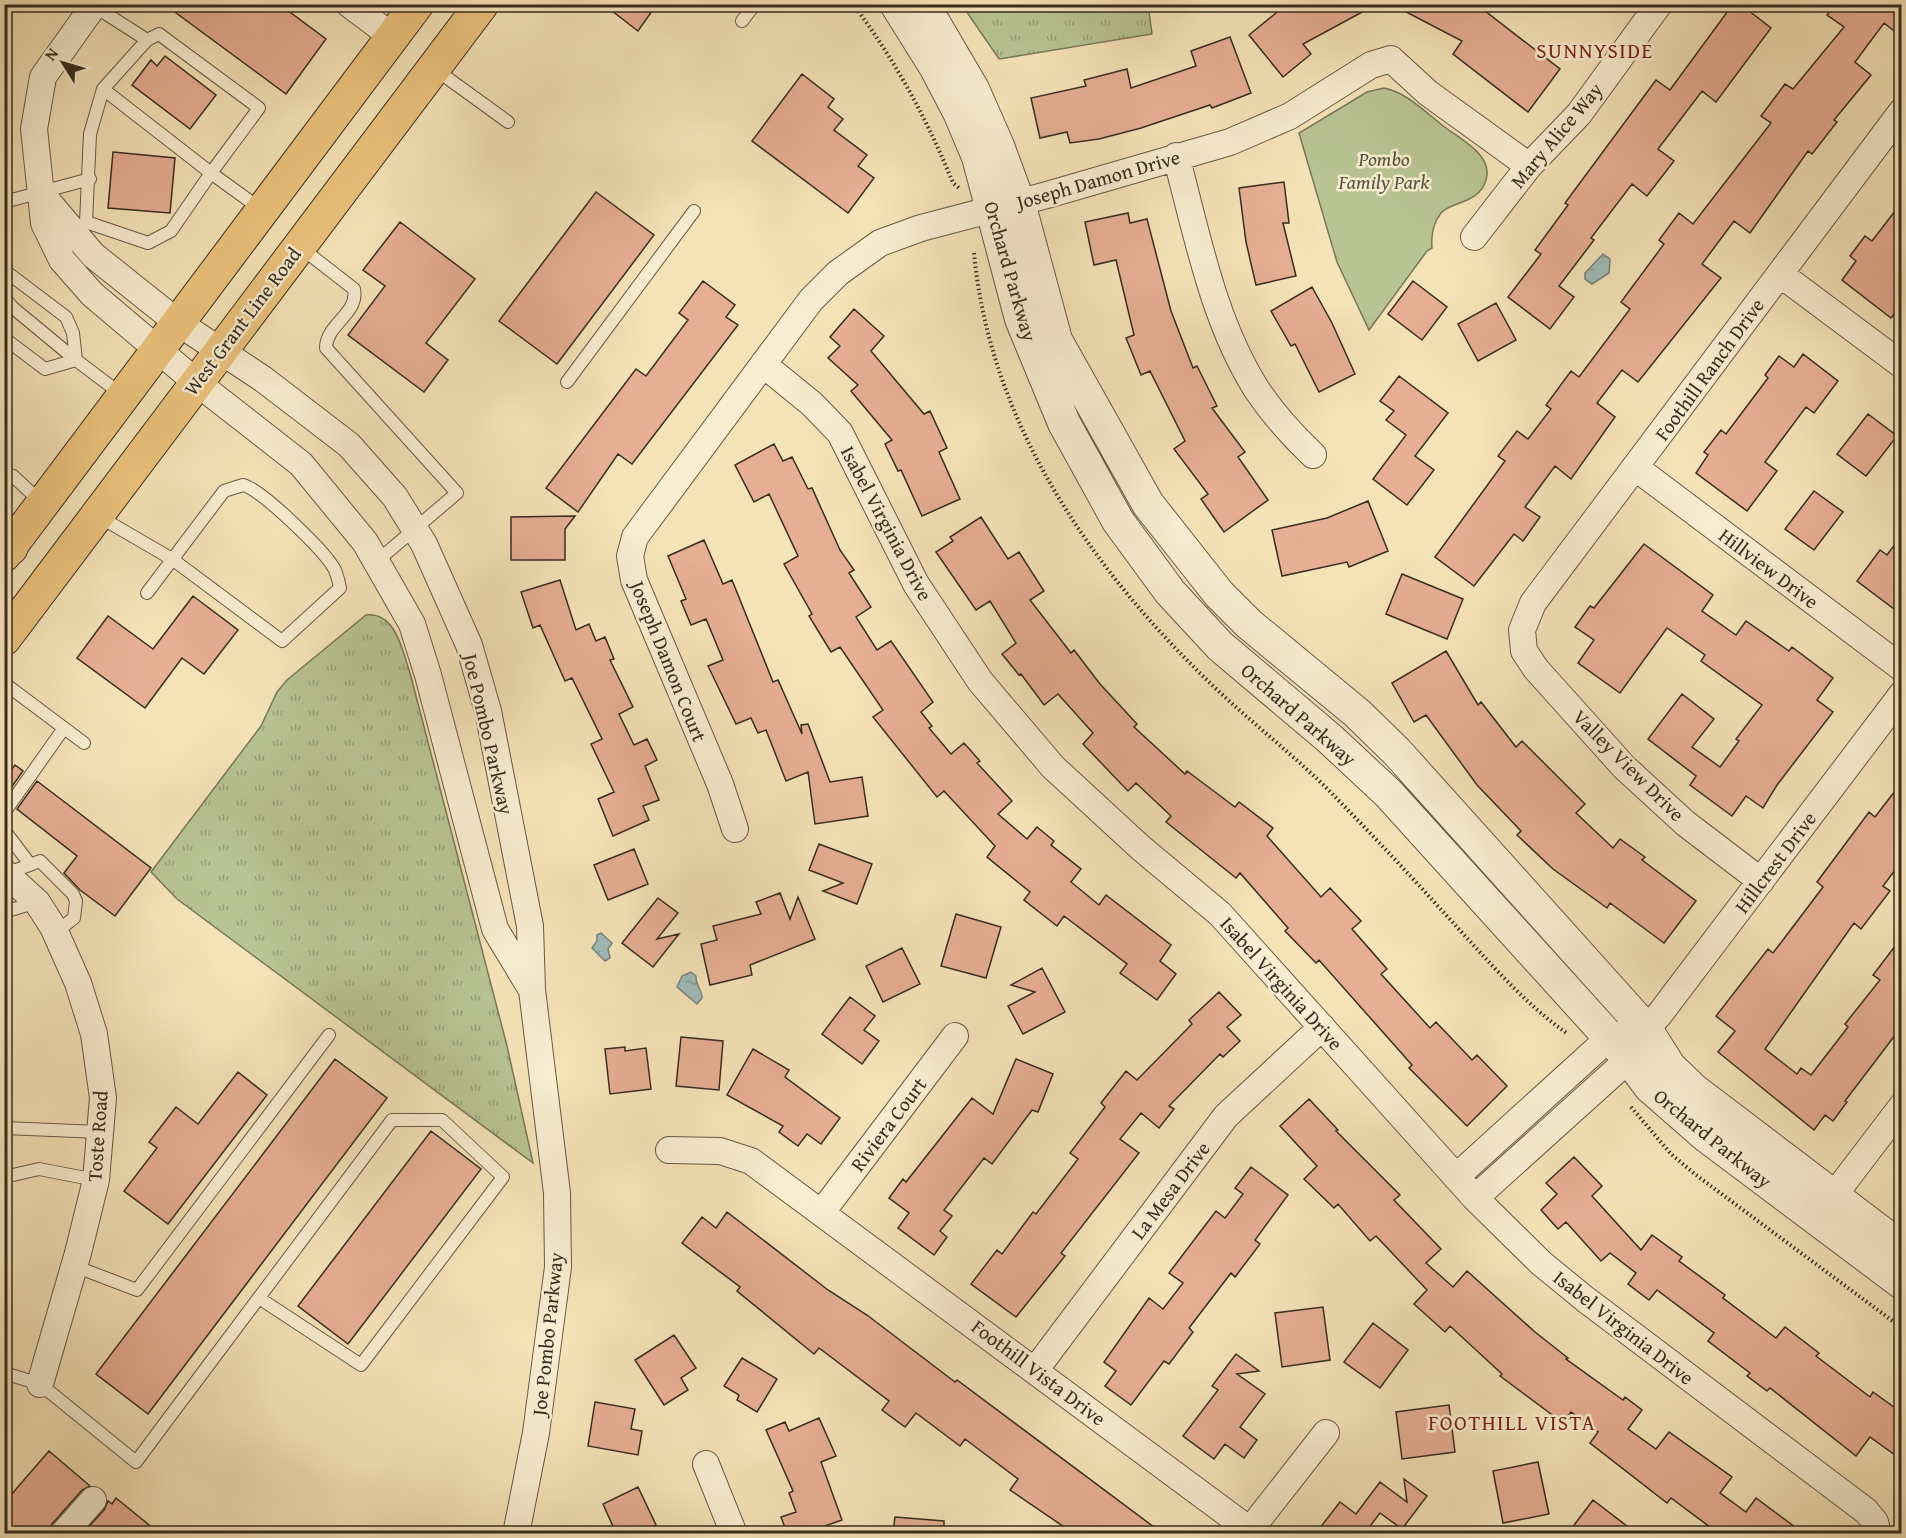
<svg xmlns="http://www.w3.org/2000/svg" width="1906" height="1538" font-family="'Gentium Book Plus',serif">
  <style>
    .grass { fill: url(#grass-tufts); stroke: #787858; stroke-width: 1.5 }
    .park { fill: #b8c492; stroke: #787858; stroke-width: 1.5 }
    .water { fill: url(#water-ripples); stroke: #76837b; stroke-width: 1.5 }
    .building { fill: #e6ae93; stroke: #372d1f; stroke-width: 1.5 }
    .lines { fill: none; stroke-linecap: round; stroke-linejoin: round }
    .service-casing { stroke: #665a45; stroke-width: 14 }
    .minor-casing { stroke: #665a45; stroke-width: 28 }
    .tertiary-casing { stroke: #665a45; stroke-width: 34 }
    .primary-casing { stroke: #372d1f; stroke-width: 35 }
    .motorway-casing { stroke: #372d1f; stroke-width: 35 }
    .path { stroke: #372d1f; stroke-width: 4; stroke-dasharray: 1.5 3; stroke-linecap: butt }
    .service { stroke: #f8edd1; stroke-width: 12 }
    .minor { stroke: #f8edd1; stroke-width: 26 }
    .tertiary { stroke: #f8edd1; stroke-width: 32 }
    .primary { stroke: #eac27c; stroke-width: 33 }
    .motorway { stroke: #eac27c; stroke-width: 33 }
    .labels { text-anchor: middle; dominant-baseline: central; stroke-width: 5; stroke-linejoin: round; paint-order: stroke }
    .street-label { font-size: 20px; fill: #372d1f; stroke: #f8edd1 }
    .park-label { font-size: 20px; font-style: italic; fill: #57533c; stroke: #f8edd1 }
    .neighbourhood-label { font-size: 21px; letter-spacing: 1.5px; fill: #7a1f14; stroke: #f8edd1 }
  </style>
  <defs>
    <pattern id="grass-tufts" width="24" height="20" patternUnits="userSpaceOnUse" patternTransform="scale(1.5)"><rect width="24" height="20" fill="#b8c492"/><path d="M3 7l-1-3M5 7V3M7 7l1-3M15 17l-1-3M17 17v-4M19 17l1-3" fill="none" stroke="#96a077"/></pattern>
    <pattern id="water-ripples" width="26" height="14" patternUnits="userSpaceOnUse" patternTransform="scale(1.5)"><rect width="26" height="14" fill="#a0bcb9"/><path d="M2 4q2-2 4 0t4 0M15 11q2-2 4 0t4 0" fill="none" stroke="#839996"/></pattern>
  </defs>
  <rect width="100%" height="100%" fill="#f5e3b8"/>
  <filter id="stains"><feTurbulence type="fractalNoise" baseFrequency=".00333" numOctaves="4"/><feColorMatrix values="0 0 0 0 .2 0 0 0 0 .09 0 0 0 0 .02 0 0 0 .5 -.17"/></filter>
  <radialGradient id="worn" r=".72"><stop offset=".6" stop-color="#630" stop-opacity="0"/><stop offset="1" stop-color="#630" stop-opacity=".3"/></radialGradient>
  <path class="grass" d="M962 5H1139L1149 12 1152 34 999 59Z
    M366 615C396 612 402 650 410 673L507 1046 533 1163 177 899 151 872 261 726 277 692 287 680Z"/>
  <path class="park" d="M1384 88C1407 92 1427 114 1446 128 1462 140 1496 157 1485 183 1482 190 1476 196 1469 199 1460 204 1448 205 1441 213 1433 223 1431 236 1432 248L1427 251 1369 330 1337 262 1299 133 1367 92Z"/>
  <path class="water" d="M1603 254 1610 259 1609 273 1592 284 1585 279V273Z
    M601 933 612 943 608 949 610 958 605 961 592 948 597 941V935Z
    M691 972 696 976C695 985 702 989 702 998L697 1004 677 987 682 976Z"/>
  <path class="building" d="M164 4H279L326 39 286 94Z
    M603 4H657L638 31Z
    M1287 4H1377L1303 44 1311 54 1283 77 1249 35Z
    M1391 4H1476L1560 69 1528 112 1453 54 1462 41Z
    M1733 4H1740L1771 28 1716 102 1702 91 1658 149 1674 161 1647 196 1632 184 1591 238 1594 240 1559 286 1574 297 1550 329 1508 297 1541 254 1535 250 1568 205 1565 203 1656 80 1670 90Z
    M1835 4H1902V37L1884 23 1855 62 1871 75 1834 120 1837 122 1812 154 1808 151 1750 233 1734 221 1702 264 1721 278 1638 382 1622 370 1597 403 1615 417 1571 479 1555 466 1525 507 1540 517 1523 541 1514 534 1474 586 1435 557 1505 461 1498 456 1517 431 1528 439 1551 409 1546 405 1571 371 1579 377 1630 309 1621 302 1664 244 1659 240 1679 213 1693 224 1771 123 1761 116 1785 84 1793 89 1844 27 1827 15Z
    M1230 37 1251 93 1212 108 1210 105 1141 128 1099 139 1070 143 1067 132 1040 138 1031 98 1086 86 1084 80 1127 69 1131 88 1196 66 1191 51Z
    M165 56 216 95 190 129 132 85 151 60 157 66Z
    M802 74 834 99 828 107 843 119 834 130 867 155 858 166 874 178 848 213 752 141Z
    M113 152 175 158 170 213 108 208Z
    M1284 182 1289 223H1283L1296 276 1256 285 1246 242 1239 188Z
    M596 192 654 235 557 364 499 321Z
    M1902 202V304L1891 318 1842 280 1856 261 1850 256 1865 236 1872 241Z
    M1128 213 1130 223 1147 219 1171 311 1193 368 1197 366 1217 406 1212 408 1245 452 1238 457 1268 500 1224 532 1201 499 1208 494 1174 449 1185 441 1150 371 1141 375 1126 338 1134 335 1116 260 1094 265 1085 222Z
    M400 222 475 279 426 343 448 360 424 392 348 335 385 286 363 270Z
    M703 281 735 305 726 317 738 325 632 464 618 454 578 512 546 488 636 369 646 376 688 320 679 313Z
    M1413 281 1447 307 1422 340 1388 314Z
    M1312 287 1332 323 1355 374 1319 392 1295 344 1291 346 1271 311Z
    M1496 303 1516 340 1478 361 1458 324Z
    M854 309 884 336 871 351 924 414 930 411 947 448 939 452 960 499 922 516 901 470 898 471 885 444 892 440 851 391 858 385 828 358 840 346 830 337Z
    M1803 354 1838 381 1814 413 1806 407 1765 462 1777 471 1747 511 1696 473 1708 455 1704 452 1721 430 1726 434 1768 378 1765 375 1779 356 1794 367Z
    M1399 376 1448 413 1415 456 1434 470 1407 505 1373 479 1406 435 1386 420 1394 411 1380 401Z
    M1868 414 1897 436 1866 476 1837 454Z
    M774 444 783 461 792 457 808 489 812 488 840 550 854 570 849 573 871 607 856 617 877 650 891 641 933 702 921 712 932 726 929 728 951 754 964 743 980 761 977 763 1012 801 998 814 1027 839 1037 827 1054 841 1051 845 1081 869 1071 882 1099 905 1106 895 1171 945 1160 961 1176 974 1157 1000 1120 973 1127 964 1064 916 1057 926 1024 900 1030 892 987 857 995 846 944 791 937 797 873 717 883 710 840 647 831 652 809 616 812 614 784 564 798 556 769 494 754 502 735 465Z
    M1814 491 1843 512 1814 550 1785 529Z
    M1368 501 1388 551 1349 567 1347 562 1282 576 1272 530 1327 518Z
    M575 516 565 529V560H511V517Z
    M981 517 1008 559 1019 552 1044 591 1030 600 1071 653 1074 650 1100 684 1137 724 1134 727 1185 774 1187 771 1235 807 1239 802 1273 828 1267 836 1321 897 1330 888 1361 921 1352 929 1387 969 1381 974 1430 1028 1436 1022 1472 1060 1477 1055 1507 1086 1467 1126 1409 1068 1412 1065 1319 960 1316 963 1285 931 1288 928 1240 873 1236 878 1166 822 1171 816 1136 783 1128 791 1083 744 1093 733 1058 694 1044 705 1021 674 1019 675 1002 654 1016 643 990 601 976 610 936 552 953 541 950 537Z
    M1902 535V615L1857 581 1880 550 1887 555Z
    M704 540 723 584 732 580 773 682 778 680 802 734 801 725 808 724 830 782 862 777 868 816 815 824 808 772 786 781 766 730 758 733 751 718 736 724 708 666 723 660 706 619 691 625 681 601 686 599 668 556Z
    M1644 544 1713 595 1702 611 1736 635 1746 621 1789 651 1792 647 1833 678 1817 700 1833 712 1777 785 1763 808 1746 796 1732 816 1690 785 1696 776 1648 739 1682 694 1714 719 1692 747 1720 767 1739 741 1736 739 1762 705 1701 661 1705 655 1667 628 1620 693 1578 663 1594 640 1575 627 1590 606 1594 608Z
    M1402 574 1463 599 1447 639 1386 614Z
    M560 580 576 630 589 624 596 641 605 637 614 659 610 660 633 707 619 714 634 745 647 739 657 760 645 766 659 800 643 806 649 820 613 836 598 799 614 792 591 744 602 739 572 678 565 681 540 625 533 628 521 592Z
    M193 596 238 630 204 674 182 658 145 708 77 658 108 616 153 649Z
    M1446 651 1478 705 1481 702 1516 747 1522 741 1585 804 1576 813 1613 848 1620 839 1645 857 1642 860 1696 901 1664 943 1610 903 1607 908 1553 869 1517 835 1521 831 1477 785 1426 715 1414 722 1392 683Z
    M15 765 23 771 4 798V778Z
    M37 781 151 868 115 916 80 890 64 873 77 856 17 809Z
    M1902 782V861L1883 886 1890 891 1861 929 1854 923 1765 1049 1797 1074 1801 1068 1811 1075 1848 1027 1845 1024 1880 980 1873 975 1902 937V1026L1845 1101 1847 1102 1833 1121 1825 1115 1814 1130 1718 1052 1735 1031 1716 1016 1768 949 1773 953 1823 887 1817 882 1869 812 1875 817Z
    M819 844 872 864 857 904 823 891 843 883 809 870Z
    M634 849 648 884 608 900 594 865Z
    M780 893 790 919 798 897 815 939 750 965 752 975 710 985 701 944 717 940 713 926 761 914 756 902Z
    M658 898 678 913 657 939 679 934 653 967 622 943Z
    M956 914 1001 927 986 978 941 966Z
    M902 948 920 984 883 1002 866 966Z
    M1042 968 1065 1012 1023 1034 1008 1006 1035 992 1011 985Z
    M1219 992 1241 1015 1227 1027 1240 1041 1223 1057 1220 1054 1169 1106 1174 1109 1159 1128 1141 1113 1120 1139 1139 1153 1061 1253 1065 1256 1016 1317 971 1284 997 1250 1002 1254 1033 1212 1036 1214 1078 1159 1070 1153 1105 1107 1101 1103 1126 1071 1137 1080 1192 1024 1189 1020Z
    M850 997 875 1016 864 1030 879 1041 862 1064 822 1034Z
    M681 1037 723 1041 719 1090 676 1086Z
    M625 1047V1051L646 1048 651 1089 610 1094 605 1049Z
    M753 1049 789 1070 785 1077 840 1118 821 1144 807 1134 798 1146 779 1132 783 1126 727 1095Z
    M335 1059 387 1098 148 1414 96 1374Z
    M1016 1059 1053 1074 1038 1112 1032 1110 992 1164 984 1158 944 1210 952 1216 940 1231 947 1237 934 1255 898 1228 909 1213 889 1198 903 1179 906 1182 972 1098 993 1114Z
    M238 1072 267 1095 168 1224 124 1191 157 1148 149 1142 176 1107 198 1124Z
    M1309 1099 1338 1130 1336 1131 1400 1195 1394 1200 1441 1249 1426 1263 1453 1287 1467 1271 1535 1332 1568 1358 1566 1359 1623 1400 1625 1397 1642 1410 1628 1429 1656 1449 1669 1432 1732 1477 1720 1493 1746 1512 1756 1498 1803 1533H1718L1671 1498 1667 1503 1590 1443 1598 1432 1571 1412 1563 1423 1500 1376 1502 1374 1450 1326 1445 1332 1414 1304 1427 1290 1376 1236 1370 1241 1338 1204 1334 1208 1304 1179 1317 1166 1280 1126Z
    M431 1131 481 1169 348 1344 298 1306Z
    M1574 1157 1602 1186 1592 1196 1641 1250 1652 1235 1682 1257 1679 1261 1725 1295 1723 1298 1776 1338 1785 1327 1819 1353 1816 1356 1870 1397 1873 1392 1902 1413V1460L1870 1437 1856 1456 1770 1388 1767 1391 1747 1376 1750 1373 1708 1341 1714 1333 1657 1290 1649 1300 1628 1284 1636 1273 1610 1253 1601 1261 1566 1222 1558 1229 1541 1210 1557 1194 1546 1183Z
    M1251 1167 1288 1195 1255 1240 1260 1244 1235 1277 1231 1273 1189 1328 1193 1332 1169 1364 1164 1361 1131 1405 1105 1386 1116 1371 1104 1362 1149 1298 1163 1309 1183 1283 1169 1273 1216 1211 1225 1218 1243 1194 1235 1188Z
    M727 1212 828 1290 867 1315 955 1382 957 1380 1162 1533H1073L1010 1490 1018 1479 965 1439 960 1446 916 1413 905 1427 882 1410 889 1401 819 1348 814 1354 737 1291 740 1287 682 1243 702 1217 716 1228Z
    M1323 1307 1330 1360 1282 1367 1275 1313Z
    M1373 1323 1408 1350 1380 1388 1344 1362Z
    M674 1335 696 1368 681 1378 688 1390 664 1405 635 1360Z
    M1236 1354 1259 1371 1237 1374 1265 1394 1240 1427 1257 1440 1244 1458 1225 1444 1214 1459 1183 1436 1218 1390 1212 1386Z
    M742 1358 777 1379 757 1412 737 1400 739 1395 724 1386Z
    M595 1402 635 1409 631 1429 642 1431 638 1455 588 1446Z
    M1449 1405 1455 1452 1402 1459 1396 1412Z
    M819 1418 836 1456 821 1462 842 1520 805 1533H787L781 1517 796 1512 789 1493 793 1491 766 1430 785 1422 789 1431Z
    M49 1451 90 1486 82 1490 52 1524 48 1533H4V1503Z
    M1538 1462 1549 1514 1503 1523 1493 1471Z
    M1404 1479 1427 1496 1402 1529 1380 1513 1365 1533H1316L1340 1502 1356 1514 1380 1482 1407 1502Z
    M638 1487 656 1525 638 1533H616L603 1504Z
    M116 1498 159 1533H83L104 1510 108 1501 112 1504Z
    M1593 1500 1636 1533H1568Z
    M895 1517 944 1521V1533H893Z"/>
  <g class="lines">
    <g class="service-casing">
      <path id="service" d="M94 6 147 40
        M742 21 755 4
        M435 69 508 122
        M103 89 211 173 171 231 148 243 86 222 90 134 103 89 147 40 159 34 259 108 211 173 262 210
        M4 202 90 179
        M300 247 354 289C359 314 326 324 326 348L457 493 376 562
        M4 270 66 317 73 333 76 360
        M4 297 12 307 76 360
        M4 338 45 369 76 360 121 394
        M567 382 694 211
        M4 473 13 476 41 502
        M98 516 172 559 282 641 340 588C339 582 337 575 335 570 325 551 262 490 243 485L224 491 147 593
        M4 683 84 743
        M4 813 64 728
        M4 830 29 863
        M6 874 40 861 73 894 76 901 74 918 65 925 53 927
        M4 912 37 902
        M4 1128 100 1132
        M4 1177 39 1169 96 1180
        M74 1266 137 1290 329 1035
        M4 1373 40 1384 136 1462 165 1423 392 1120H442L503 1177 361 1365 259 1298"/>
    </g>
    <g class="minor-casing">
      <path id="minor" d="M95 4 43 77 34 129 44 223 62 260 92 294 196 382 301 464 365 542 412 624 428 675 495 929 530 987
        M349 4 393 37
        M1176 156C1197 234 1213 321 1257 390 1273 414 1292 435 1313 455
        M40 192 93 255 177 322 263 379 349 445 395 497 424 544 469 645 488 711 530 926 532 990 557 1193 558 1267 536 1433 516 1534
        M1474 237 1529 166 1579 114 1659 4
        M1780 274 1902 365
        M763 364 812 404 840 433 916 584 980 681 1053 767 1141 848 1220 914 1475 1198 1541 1263 1585 1299 1866 1511 1875 1522 1878 1534
        M1636 468 1902 668
        M735 829 720 784 634 580 630 556 635 537 811 300 838 273 880 243 921 228 1047 195 1230 142 1290 116 1371 65 1391 59 1428 93 1529 166
        M4 872 37 902 53 927 78 983 94 1034 103 1098 96 1180 78 1253 40 1384
        M1761 881 1685 823 1624 767 1536 669 1524 651 1522 630 1533 603 1902 111
        M669 1150 720 1151 751 1161 1255 1534
        M1456 1177 1609 1038 1628 1033
        M1475 1198 1629 1059 1646 1029 1659 1015 1902 694
        M1822 1211 1902 1106
        M822 1212 955 1036
        M1036 1369 1226 1116 1322 1027
        M706 1464 734 1534
        M1250 1530 1326 1433
        M63 1534 93 1500"/>
    </g>
    <g class="tertiary-casing">
      <path id="tertiary" d="M896 4 936 68 959 112 978 157 1021 319 1064 423 1118 521 1170 592 1220 646 1329 738 1388 793 1629 1059 1650 1087 1706 1136 1902 1283
        M923 4 973 89 998 146 1019 203 1056 340 1148 504 1219 594 1249 624 1357 713 1397 752 1646 1029 1670 1067 1694 1090 1902 1248"/>
    </g>
    <g class="primary-casing">
      <path id="primary" d="M4 555 417 4
        M4 639 482 4"/>
    </g>
    <g class="motorway-casing">
      <path id="motorway" d="M4 550 11 548"/>
    </g>
    <path class="path" d="M853 4C895 60 927 119 953 183L959 188
      M974 253C990 422 1089 566 1209 682 1252 724 1301 760 1342 804 1381 844 1419 885 1456 926 1490 963 1526 1005 1568 1034
      M1631 1107 1671 1154 1696 1175 1902 1328"/>
    <use href="#service" class="service"/>
    <use href="#minor" class="minor"/>
    <use href="#tertiary" class="tertiary"/>
    <use href="#primary" class="primary"/>
    <use href="#motorway" class="motorway"/>
  </g>
  <g class="labels">
    <g class="street-label">
      <text transform="translate(1556 135) rotate(-50)">Mary Alice Way</text>
      <text transform="translate(1098 179) rotate(-16)">Joseph Damon Drive</text>
      <text transform="translate(1011 271) rotate(74)">Orchard Parkway</text>
      <text transform="translate(242 321) rotate(-53)">West Grant Line Road</text>
      <text transform="translate(1709 369) rotate(-54)">Foothill Ranch Drive</text>
      <text transform="translate(887 523) rotate(62)">Isabel Virginia Drive</text>
      <text transform="translate(1769 568) rotate(37)">Hillview Drive</text>
      <text transform="translate(669 661) rotate(68)">Joseph Damon Court</text>
      <text transform="translate(1299 714) rotate(41)">Orchard Parkway</text>
      <text transform="translate(489 734) rotate(77)">Joe Pombo Parkway</text>
      <text transform="translate(1629 765) rotate(45)">Valley View Drive</text>
      <text transform="translate(1775 862) rotate(-53)">Hillcrest Drive</text>
      <text transform="translate(1282 983) rotate(48)">Isabel Virginia Drive</text>
      <text transform="translate(888 1124) rotate(-53)">Riviera Court</text>
      <text transform="translate(97 1136) rotate(-86)">Toste Road</text>
      <text transform="translate(1713 1138) rotate(39)">Orchard Parkway</text>
      <text transform="translate(1170 1190) rotate(-53)">La Mesa Drive</text>
      <text transform="translate(1624 1327) rotate(38)">Isabel Virginia Drive</text>
      <text transform="translate(547 1334) rotate(-84)">Joe Pombo Parkway</text>
      <text transform="translate(1039 1372) rotate(37)">Foothill Vista Drive</text>
    </g>
    <g class="park-label">
      <text x="1384" y="158">Pombo<tspan x="1384" dy="23">Family Park</tspan></text>
    </g>
    <g class="neighbourhood-label">
      <text x="1595" y="50">SUNNYSIDE</text>
      <text x="1512" y="1422">FOOTHILL VISTA</text>
    </g>
  </g>
  <rect width="1906" height="1538" fill="none" stroke="#f5e3b8" stroke-width="24"/>
  <rect x="6" y="6" width="1894" height="1526" fill="none" stroke="#372d1f" stroke-width="3"/>
  <rect x="12" y="12" width="1882" height="1514" fill="none" stroke="#372d1f" stroke-width="1.5"/>
  <g transform="translate(63 63) rotate(307)" stroke="#f8edd1" stroke-width="4.5" paint-order="stroke">
  <path d="M0-4.5L10 22L0 15L-10 22Z" fill="#372d1f"/>
  <text y="-9" font-size="16" font-weight="bold" text-anchor="middle" fill="#372d1f">N</text>
  </g>
  <rect width="100%" height="100%" filter="url(#stains)"/>
  <rect width="100%" height="100%" fill="url(#worn)"/>
</svg>
